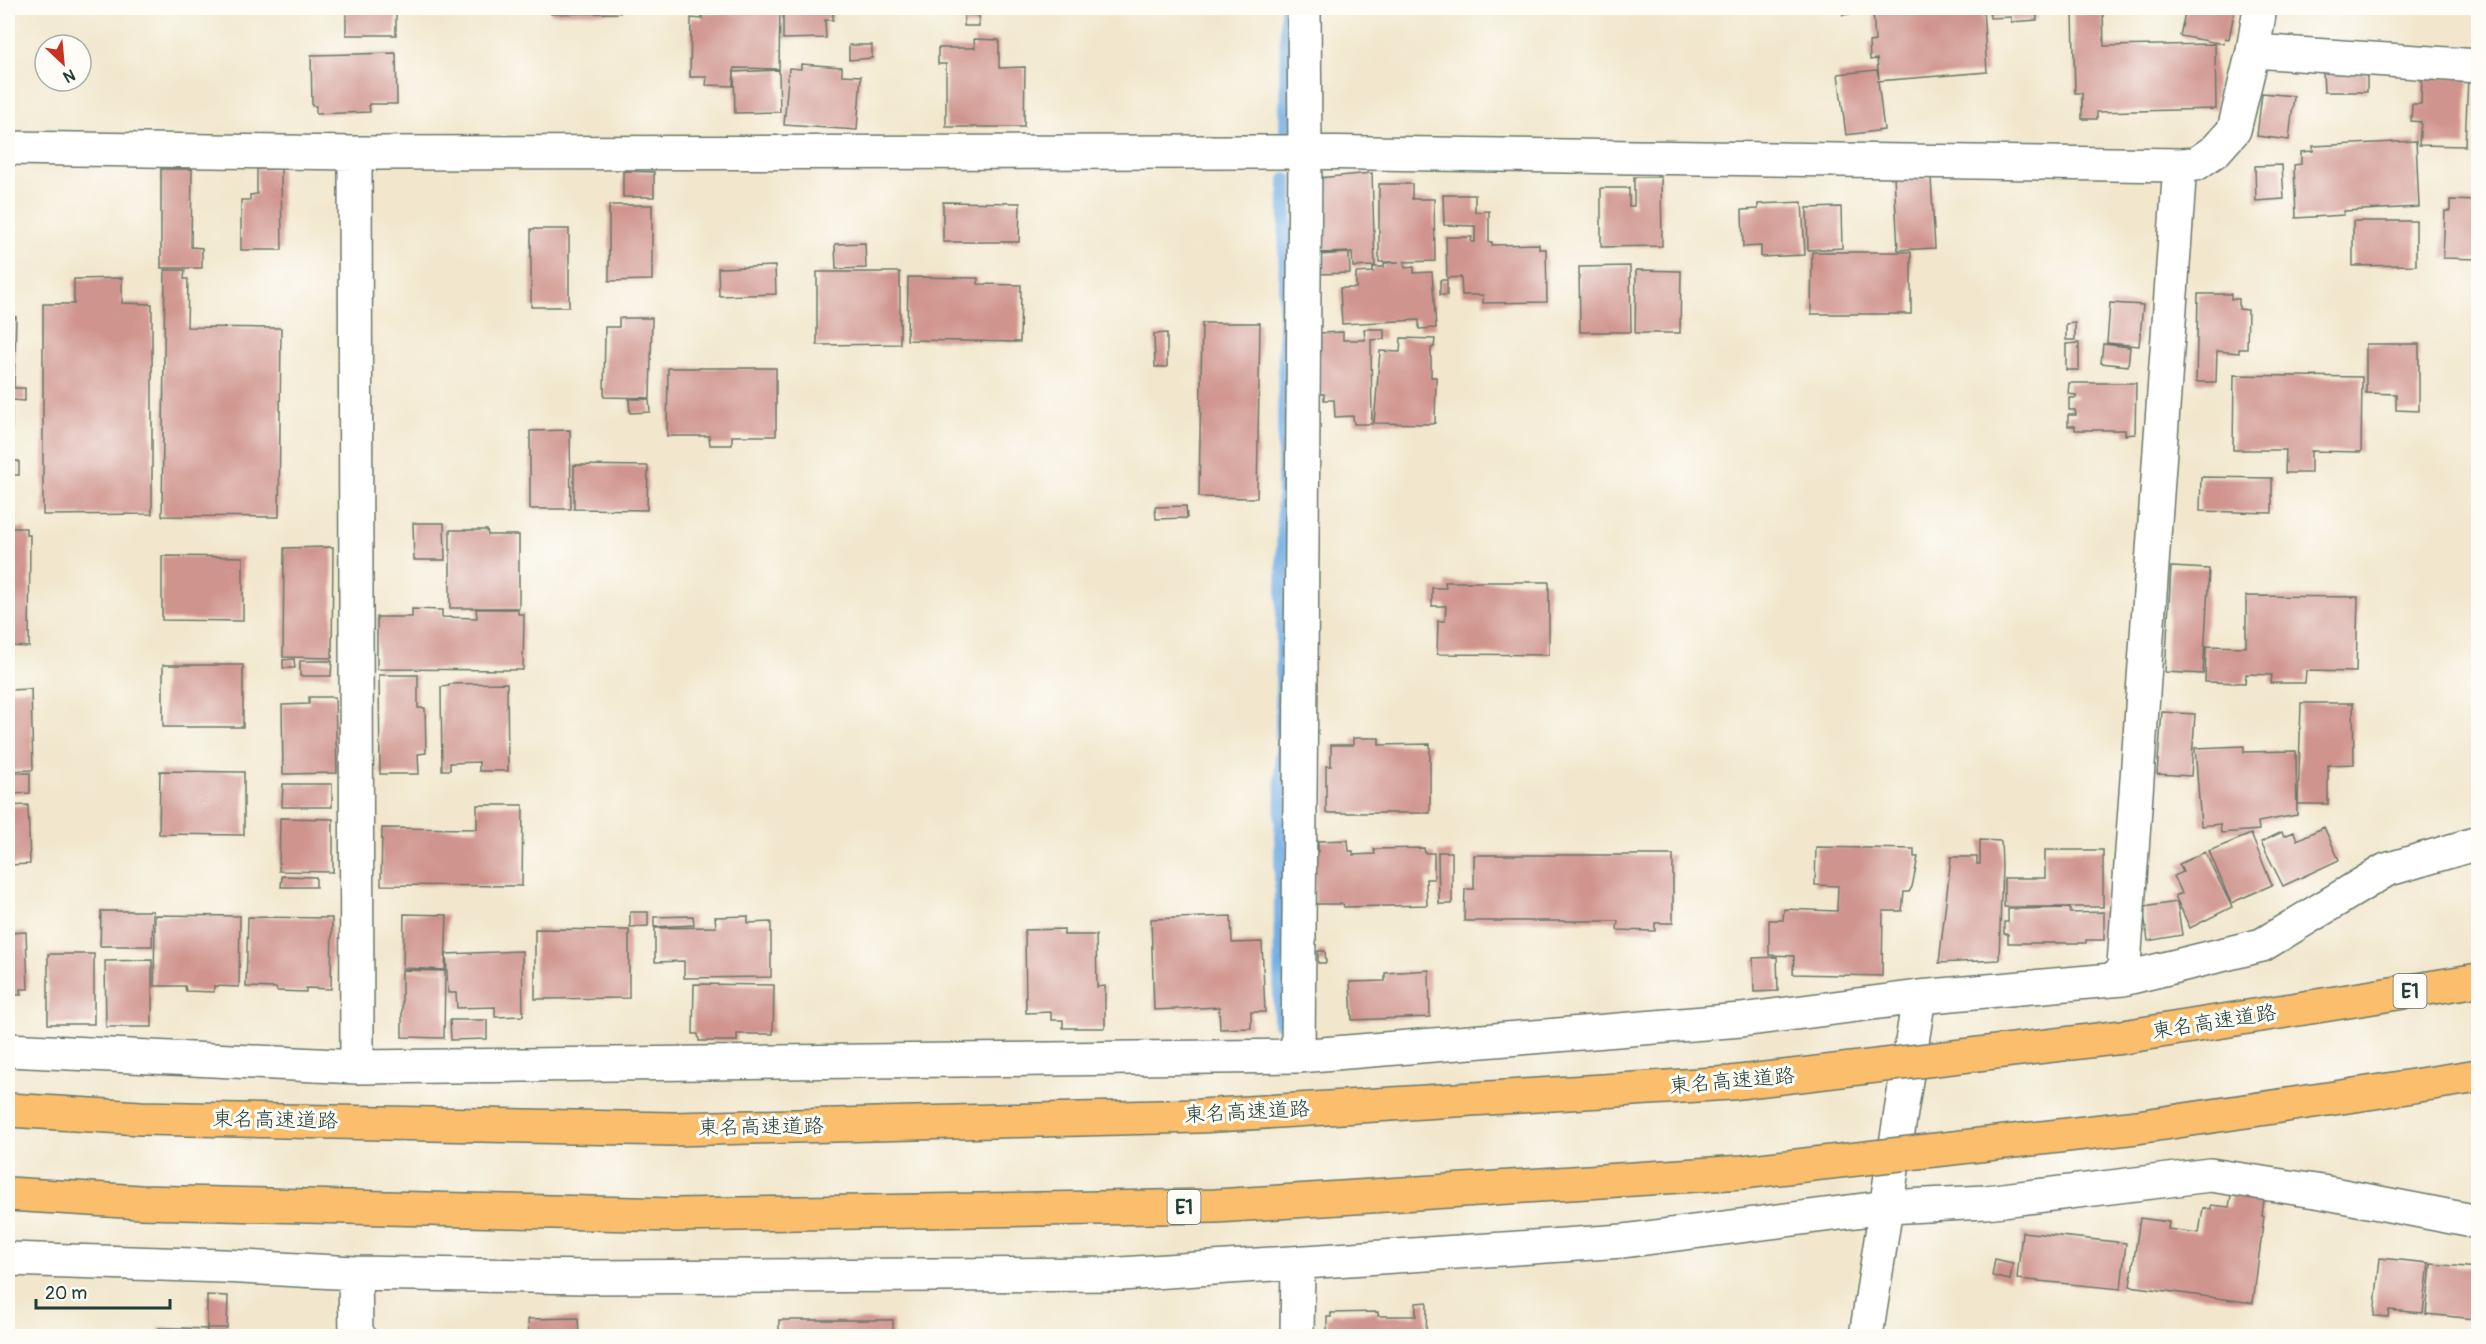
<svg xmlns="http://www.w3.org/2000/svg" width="2486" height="1344" font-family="Pangolin,'Klee One',sans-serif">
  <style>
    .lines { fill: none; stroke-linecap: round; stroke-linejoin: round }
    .stream { stroke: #73aee4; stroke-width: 14 }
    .building { fill: #d0948e }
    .minor-casing { stroke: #69786a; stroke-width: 36 }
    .highway-casing { stroke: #69786a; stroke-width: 36 }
    .minor { stroke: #fff; stroke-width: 33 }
    .highway { stroke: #fabe6d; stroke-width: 33 }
    .highway-bridge-casing { stroke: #69786a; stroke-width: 36; stroke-linecap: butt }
    .highway-bridge { stroke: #fabe6d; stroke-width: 33 }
    .labels { text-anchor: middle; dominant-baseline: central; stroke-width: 6; stroke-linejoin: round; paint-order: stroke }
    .shield { fill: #fdfcf7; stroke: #62766e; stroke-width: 1.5 }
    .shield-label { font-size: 20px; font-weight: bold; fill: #1f3d34 }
    .street-label { font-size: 21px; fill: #1f3d34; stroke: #fdfcf7 }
  </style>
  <rect width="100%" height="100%" fill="#fdfcf7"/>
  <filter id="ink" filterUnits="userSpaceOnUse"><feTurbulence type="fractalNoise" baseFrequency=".0167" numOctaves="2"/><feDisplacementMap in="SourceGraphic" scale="12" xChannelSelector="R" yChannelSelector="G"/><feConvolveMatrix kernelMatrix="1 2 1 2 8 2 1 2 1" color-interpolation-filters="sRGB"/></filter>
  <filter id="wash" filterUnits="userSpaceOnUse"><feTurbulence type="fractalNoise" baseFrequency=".008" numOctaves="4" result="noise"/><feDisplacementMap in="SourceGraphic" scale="24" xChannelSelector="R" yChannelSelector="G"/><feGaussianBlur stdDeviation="1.35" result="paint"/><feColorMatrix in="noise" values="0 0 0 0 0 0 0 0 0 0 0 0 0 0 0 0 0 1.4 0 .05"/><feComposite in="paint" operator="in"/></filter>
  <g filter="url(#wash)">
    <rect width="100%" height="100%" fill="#f2e7cd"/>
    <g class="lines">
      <path class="stream" d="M1286 133 1287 8
        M1280 1023 1286 180"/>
    </g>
    <g id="blocks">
      <path class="building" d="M346 8H396V35H346Z
        M551 8H620V13L551 14Z
        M734 8H780L779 69 734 68 733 86 706 85 707 77H690L691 18 702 19V12L734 13Z
        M783 8H833V20H825L826 38 783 39Z
        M1842 8H1872V10L1843 15Z
        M1893 8H1983L1987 72 1878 81 1884 130 1846 135 1838 74 1877 70 1879 79 1877 59 1870 60 1869 42 1875 41 1873 10Z
        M1989 8H2036L2037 20 2011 22V17L1990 18Z
        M2186 8H2235L2229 39 2225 38 2224 44 2180 36Z
        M2073 13H2103L2104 46 2215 44 2216 109 2097 112V119H2082V93H2075Z
        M964 14 979 15V26H964Z
        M974 39 999 40V68L1025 67 1024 127H946V64H938V48H975Z
        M849 45H872V58L849 60Z
        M396 53 397 104H369L370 112 316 114V106H312L311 55Z
        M801 64 842 67V75L861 76 857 130 784 125 789 68 801 69Z
        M779 70 780 112 735 113 734 72Z
        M2323 72H2367V92H2324Z
        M2422 76 2468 77 2465 146 2419 145 2421 122 2411 121 2412 104H2421Z
        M2262 93 2294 96 2289 140 2257 136Z
        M2416 141 2419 207 2344 211V215L2296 218 2294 165 2301 164V152L2313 151V146Z
        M2282 165 2284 199 2256 201 2255 166Z
        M161 169H192L191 247 202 248V268H161Z
        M257 169H281L282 250H241V200H250V195L257 194Z
        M623 171 654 172V197H623Z
        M1372 173 1375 266 1353 267 1352 252 1318 253V178Z
        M1925 175 1926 178H1931L1935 248 1898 250 1894 176Z
        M1634 177H1661L1662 246 1601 247V188H1629V206H1634Z
        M1379 184H1412V199H1434L1435 261 1404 262 1405 268 1414 267V273L1432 272 1436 328 1419 329V320L1342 324 1340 288H1356V273L1373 272V267H1384V263L1399 262H1379Z
        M1443 195H1475V212L1489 211V242H1492V245L1539 244V249H1546L1547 302 1483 303V295H1462L1461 277 1447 278 1446 237H1472L1471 242H1475V226L1444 225Z
        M2450 200 2478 201V259L2443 258 2445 211H2450Z
        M943 202 1020 203 1019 242H943Z
        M1802 202 1805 255 1761 257V246L1743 247 1742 210 1758 209V204Z
        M609 205H652V280L609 281Z
        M1841 207 1842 248 1808 250 1807 208Z
        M2353 221H2416V265L2353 266Z
        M531 229H569V307H531Z
        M865 243 866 268 836 269 835 244Z
        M1812 252H1911V314H1811Z
        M1349 253 1350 273 1318 274 1316 255Z
        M775 266 776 294 719 296 718 268Z
        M1630 266 1631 332H1580L1579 267Z
        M165 270H185L184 279H188L187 327 281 328 279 517 162 516Z
        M1636 270 1681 271 1680 333H1635Z
        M817 272H900V344L817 345Z
        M908 277 978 278V284L1021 285 1020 342 907 340Z
        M122 278V303L152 304V514L43 515V304H74V279Z
        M1440 280H1447V295H1440Z
        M2198 294H2231V299H2239V309L2248 310 2247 349H2239V353L2217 351 2216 382H2196Z
        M2110 303 2143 305 2139 346 2107 343Z
        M8 317H16L14 388H25V401L12 400 11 461H19V475H8Z
        M619 318H652L650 398 604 397 605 327H619Z
        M1202 323H1260L1257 498 1199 497Z
        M2075 323V340H2066V324Z
        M1364 329H1384V339L1371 340 1372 424H1354L1353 416 1335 417 1334 400H1324V394H1320L1319 333 1343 332V340H1365Z
        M1167 333V367H1155L1154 334Z
        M1401 338 1435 339 1434 347 1431 348V377H1436L1435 423 1432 424 1374 423 1380 351 1400 352Z
        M2079 343V370H2066V344Z
        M2103 344 2130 347 2128 366 2101 363Z
        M2366 344H2419V411L2396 410V394L2366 393Z
        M668 368H776V436H732V445H710L709 436H667Z
        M2234 375 2362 377 2361 452 2311 451V473H2285L2286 450H2233Z
        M2069 383H2136L2135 434 2125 435V430H2075V426H2068V415H2076L2075 410H2069V398H2076V395L2068 394Z
        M629 399H649L650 412 630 413Z
        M570 430 571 509H530V431Z
        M574 465 648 466 647 510 574 509Z
        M2201 477 2272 478V513L2200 511Z
        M1186 506 1187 518 1156 519 1155 507Z
        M413 523H444L445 560H414Z
        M8 528H26V535H30L29 647 8 646Z
        M450 530H487L488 535H519V608H450Z
        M333 547 332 658 283 657 284 548Z
        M162 556 243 557V621L162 620Z
        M2171 567 2209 569 2203 674 2165 672Z
        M1445 582H1549V655L1437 654 1438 621H1445L1446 606H1432V588H1446Z
        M2246 596 2358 597 2356 672 2306 671 2305 683H2271L2272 675 2246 674 2245 683 2205 682 2206 646 2246 647Z
        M412 609 442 610V617L477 618 476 609H518V614H524L523 670 377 669V617H412Z
        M294 659 295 668H283V660Z
        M300 661H332L331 676H300Z
        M163 665H243V727H163Z
        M379 675H418V708H425L426 753 418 754 419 774H380Z
        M507 683 508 771H479V762L450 763V770H442L441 687 449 686V684Z
        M31 689 33 770 8 771V690Z
        M309 697H335L337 773 283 774 282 705 309 704Z
        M2301 703H2353L2354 764 2328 765V804H2298Z
        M2162 712 2195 714 2191 776 2157 774Z
        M1353 738H1379V745L1430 744V813H1326V766H1331V745H1353Z
        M2244 746V752L2296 751 2297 815 2258 822 2259 830 2221 833 2220 824 2201 826 2195 748Z
        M160 771 244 772V835L159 834Z
        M8 773H30V793L8 794Z
        M283 784H332V807H282Z
        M28 805 30 864 8 865V806Z
        M477 805H523L522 886 381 885 382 828 477 829Z
        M280 818 333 819V872L279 871Z
        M2324 827 2339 860 2283 886 2261 842 2282 832 2284 836 2294 832 2297 840Z
        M2251 834 2272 885 2231 903 2209 851Z
        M1348 840 1349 851H1353V855L1375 854 1374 849 1424 848 1425 853H1434V879H1426L1427 905 1344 907 1343 904H1315L1314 851H1318V841Z
        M1980 840 2001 841 2002 865 1999 960 1939 963 1951 857H1977V864H1980Z
        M1816 847 1914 849V857H1918L1912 887 1909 892H1904L1902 911H1883L1882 976 1793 974 1794 956 1769 955V920H1783L1784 909 1837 911 1838 886 1815 885Z
        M2045 850H2103V907H2004V878H2045Z
        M1438 852H1452V904H1439Z
        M2205 852 2232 907 2190 928 2175 896 2182 893 2174 876 2183 872 2179 864Z
        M1474 855H1673V923H1655V931L1617 930 1618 921H1464L1465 889H1474Z
        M282 876 316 877V887H281Z
        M2177 902 2182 935 2148 941 2143 907Z
        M2070 908V913L2104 912V940H2086V943H2008V934H2004V922H2008V909Z
        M101 911H153L152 946H100Z
        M630 912H648V926L630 927Z
        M404 914 447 915 445 970 403 968Z
        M155 915 240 916 239 987 214 986V992L186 991 185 986H154Z
        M693 916 694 925 654 927V917Z
        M748 916V923L771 922V977L684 978V961L655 962V928L716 927 715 917Z
        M1231 916 1232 943 1262 942 1265 1012H1251V1028L1220 1029 1219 1007 1154 1010 1151 919Z
        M248 917 332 918 331 989 306 988V992L277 991 276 988 246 987Z
        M535 929 629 930V998L535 999Z
        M1064 929V935H1096L1097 987 1105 986V1028H1063V1020H1051V1012L1026 1013 1025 930Z
        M26 932 28 989H20L21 995H8V933Z
        M522 951 523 1016 495 1017V1007L457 1008 456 993H448L446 954Z
        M1318 951H1325L1326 963H1318Z
        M48 954H94V1024H48Z
        M1777 957 1778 991 1754 992 1753 958Z
        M152 960V1027H106L105 961Z
        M402 970 445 971 444 1038 402 1037Z
        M1429 970 1430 1017 1352 1020 1350 982 1385 981V973Z
        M694 984 774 985 773 1034H737V1041H699L698 1034H693Z
        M450 1020H487V1039L451 1040Z
        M2231 1195 2264 1200 2262 1216H2264L2253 1303 2130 1286 2140 1218 2169 1222 2168 1229 2199 1233 2203 1208 2211 1209V1205L2229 1207Z
        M2022 1232 2126 1243 2121 1289 2017 1279Z
        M2380 1258 2429 1263 2423 1313 2389 1310 2388 1317 2374 1316Z
        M1995 1259 2013 1263 2010 1280 1992 1276Z
        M2431 1264 2478 1268 2475 1319 2426 1314Z
        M207 1295 228 1296 227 1328H207Z
        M1427 1302 1426 1336H1327V1317H1331V1313L1378 1312V1316H1416V1303Z
        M578 1318 579 1336H529L528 1319Z
        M779 1320H893V1336H779Z
        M159 1328H179L178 1336H159Z
        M181 1328 207 1329 206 1336H181Z
        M230 1333 245 1335V1336H229Z"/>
    </g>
  </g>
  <g filter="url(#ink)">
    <use href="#blocks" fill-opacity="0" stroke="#69786a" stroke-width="1.5"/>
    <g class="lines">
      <g class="minor-casing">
        <path id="minor" d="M2253 51 2478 66
          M8 148 355 153 1305 152 2180 165 2196 164 2216 150 2234 130 2253 51 2260 8
          M355 153 357 1067
          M2123 979 2180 165
          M8 1050 357 1067 1298 1056 1741 1020 1919 997 2123 979 2262 945 2386 870 2478 843
          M1298 1056 1305 152 1304 8
          M8 1259 223 1266 355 1273 586 1277 1121 1274 1623 1241 1887 1207 1986 1202 2210 1175 2322 1192 2478 1222
          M355 1273 356 1335 359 1336
          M1297 1336 1298 1263
          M1866 1336 1919 997"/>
      </g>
      <g class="highway-casing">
        <path id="highway" d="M2342 1002 2478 980
          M2355 1095 2478 1076"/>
      </g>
      <use href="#minor" class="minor"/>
      <use href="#highway" class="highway"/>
      <g class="highway-bridge-casing">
        <path id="highway-bridge" d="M8 1110 141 1118 673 1129 1200 1116 1731 1083 2123 1037 2342 1002
          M8 1194 141 1202 674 1215 1216 1206 1743 1172 2137 1127 2355 1095"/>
      </g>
      <use href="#highway-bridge" class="highway-bridge"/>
    </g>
  </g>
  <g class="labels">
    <g class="shield">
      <rect x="2393.5" y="974" width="33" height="34" rx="4.5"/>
      <rect x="1167.5" y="1190" width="33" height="34" rx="4.5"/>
    </g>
    <g class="shield-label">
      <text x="2410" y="991">E1</text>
      <text x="1184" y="1207">E1</text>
    </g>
    <g class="street-label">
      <text transform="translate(2214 1022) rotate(-9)">東名高速道路</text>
      <text transform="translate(1732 1081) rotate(-5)">東名高速道路</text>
      <text transform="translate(1247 1112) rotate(-3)">東名高速道路</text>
      <text transform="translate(275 1120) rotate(1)">東名高速道路</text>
      <text transform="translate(761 1127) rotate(-1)">東名高速道路</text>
    </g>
  </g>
  <rect width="2486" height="1344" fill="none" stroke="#fdfcf7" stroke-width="30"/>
  <g transform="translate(63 63) rotate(154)"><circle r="28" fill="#fdfcf7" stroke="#a4b0a9" stroke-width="1.5"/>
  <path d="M0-4.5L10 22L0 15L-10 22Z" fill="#c8321e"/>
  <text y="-9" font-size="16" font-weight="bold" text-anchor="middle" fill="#1f3d34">N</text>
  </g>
  <path d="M36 1299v9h134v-9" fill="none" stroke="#1f3d34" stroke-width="3"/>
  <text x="45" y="1299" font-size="18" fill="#1f3d34" stroke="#fdfcf7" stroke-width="4.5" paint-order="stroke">20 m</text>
</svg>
